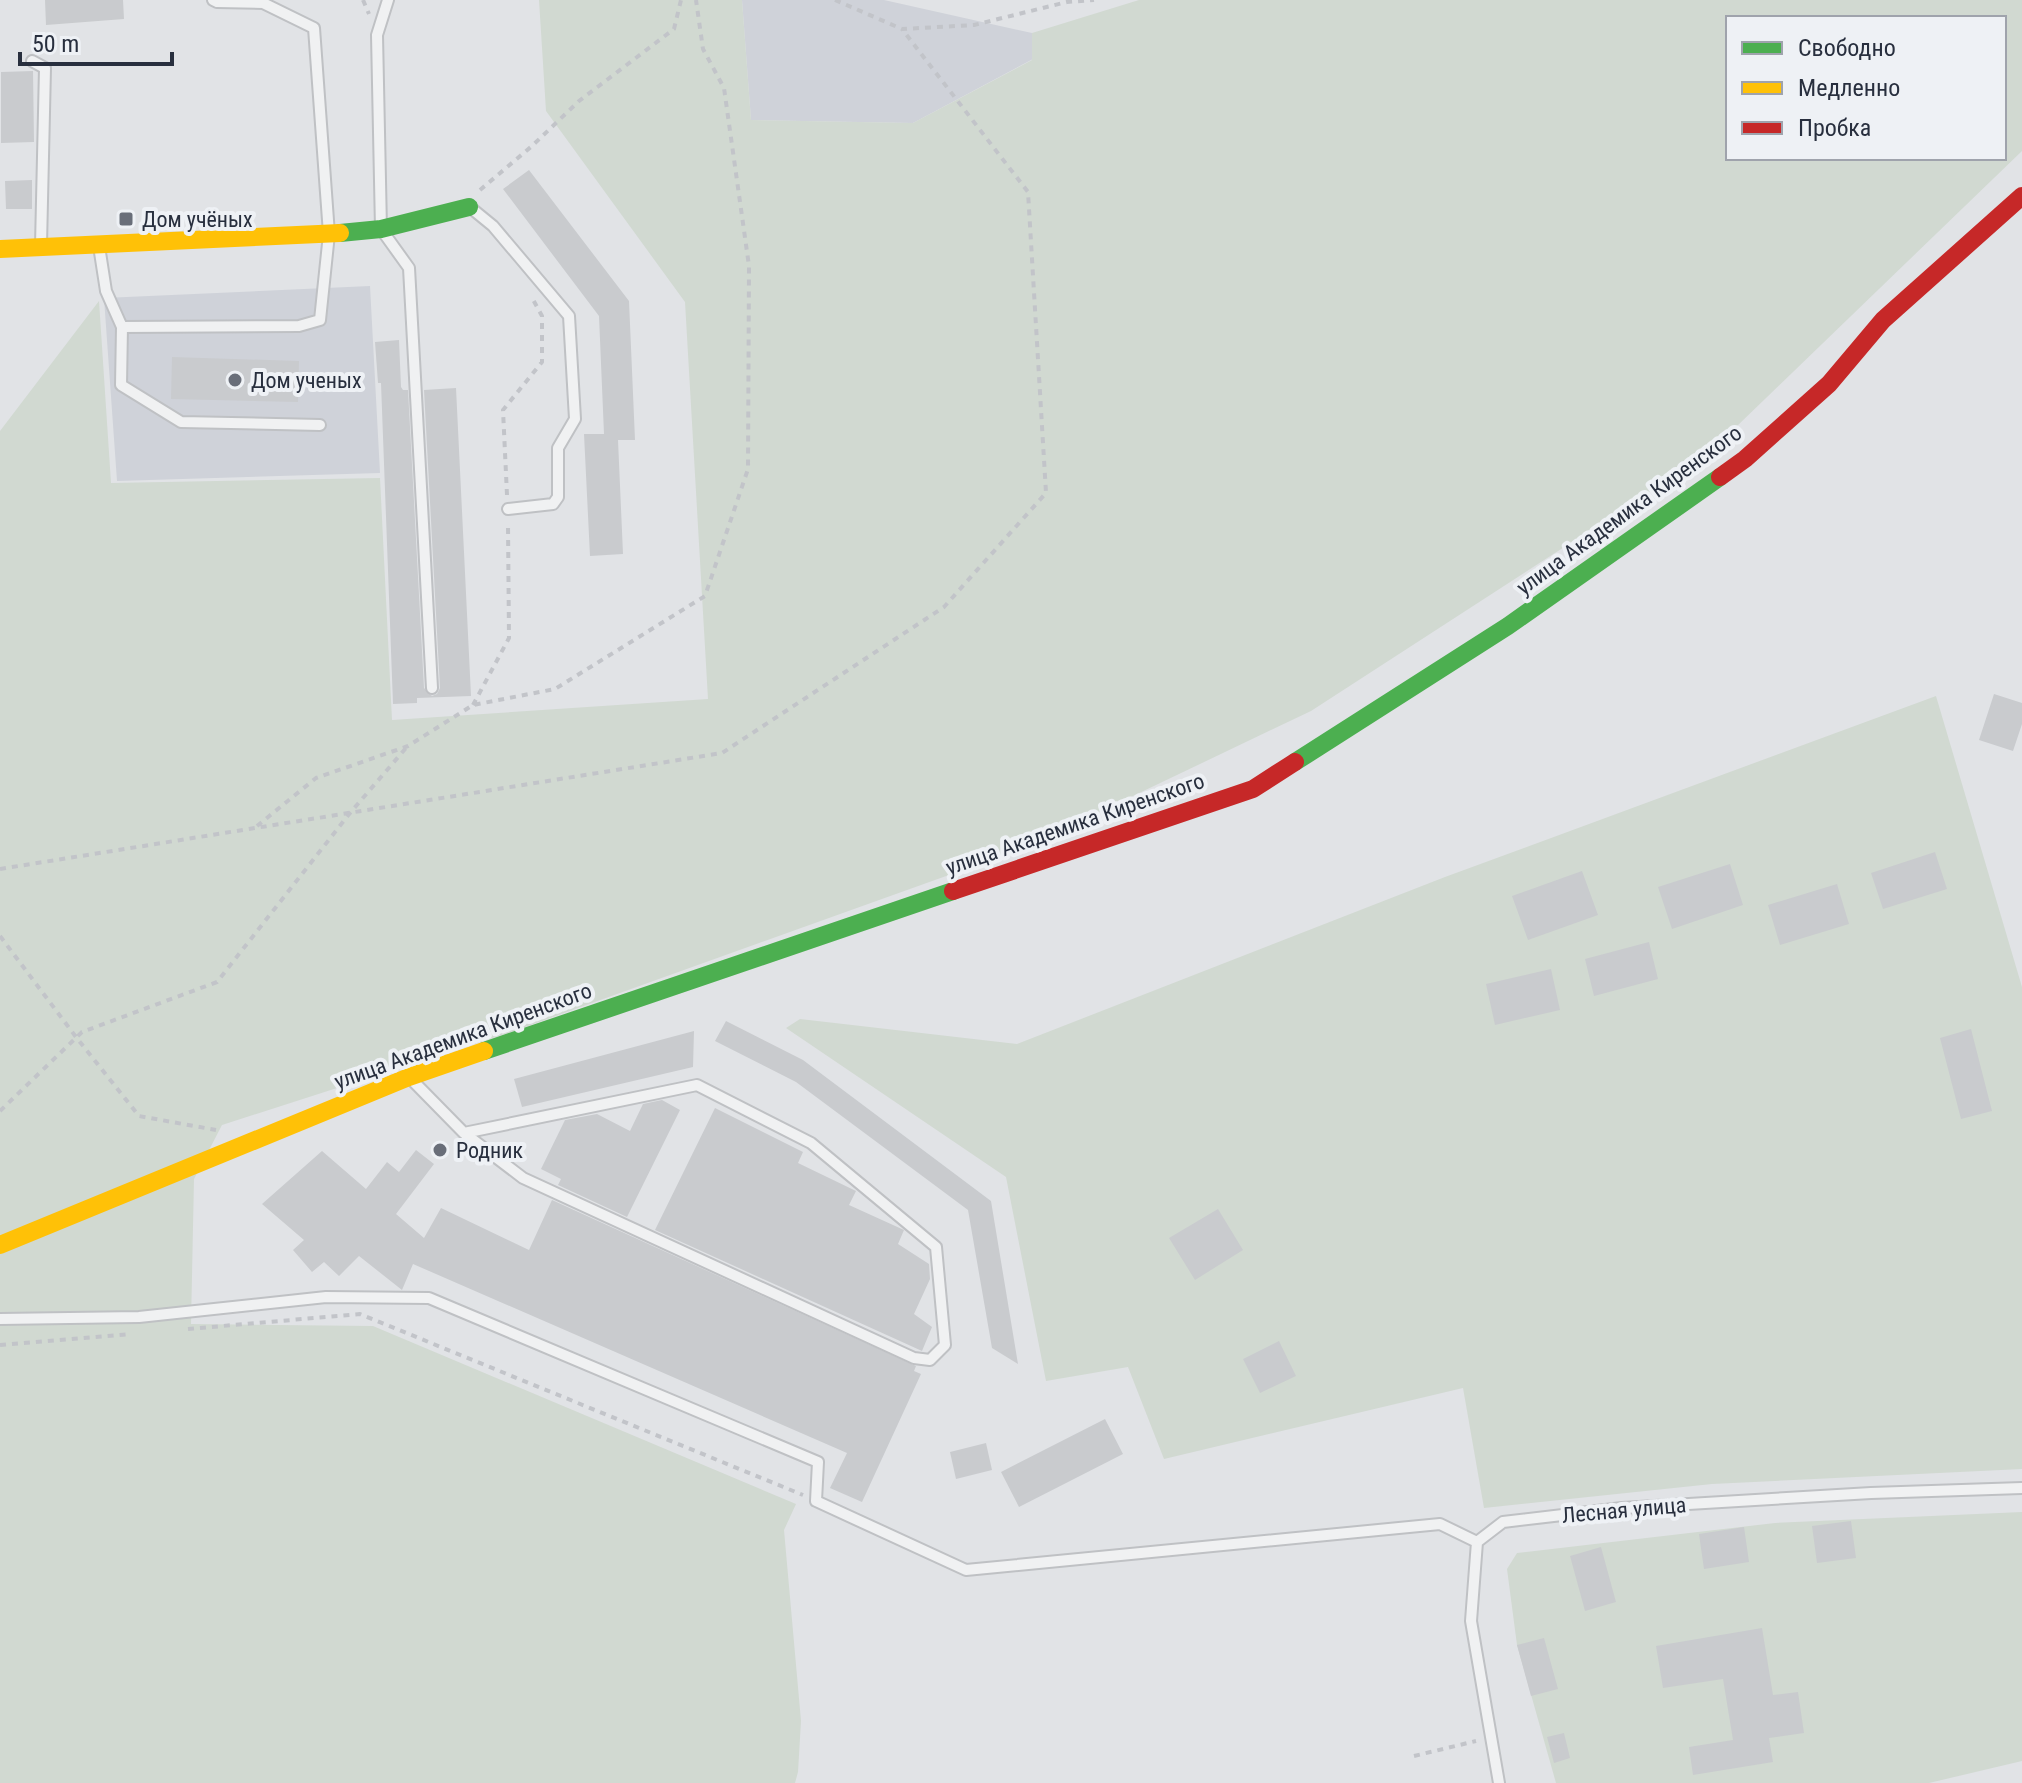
<svg xmlns="http://www.w3.org/2000/svg" width="2022" height="1783" font-family="'Roboto Condensed',sans-serif">
  <style>
    .built { fill: #cfd2d9 }
    .green { fill: #d1d9d1; fill-rule: evenodd }
    .building { fill: #c9cbce }
    .lines { fill: none; stroke-linecap: round; stroke-linejoin: round }
    .lane-casing { stroke: #bfc1c4; stroke-width: 14 }
    .path { stroke: #c2c4c9; stroke-width: 4; stroke-dasharray: 6 6; stroke-linecap: butt }
    .lane { stroke: #f0f1f2; stroke-width: 10 }
    .fast { stroke: #4caf50; stroke-width: 18 }
    .slow { stroke: #ffc107; stroke-width: 18 }
    .jam { stroke: #c62828; stroke-width: 18 }
    .poi-dot { fill: #696e79; stroke: #eef1f5; stroke-width: 3 }
    .labels { text-anchor: middle; dominant-baseline: central; stroke-width: 8; stroke-linejoin: round; paint-order: stroke }
    .poi-label { font-size: 22px; fill: #282f3e; stroke: #eef1f5; text-anchor: start }
    .street-label { font-size: 22px; fill: #282f3e; stroke: #eef1f5 }
  </style>
  <rect width="100%" height="100%" fill="#e1e3e6"/>
  <path class="built" d="M742 0H884L1032 33 1033 59 913 123 751 120Z
    M370 286 380 473 117 481 104 298Z"/>
  <path class="green" d="M539 0H742L751 120 913 123 1032 60V33L1139 0H2022V151L1708 454 1311 711 1024 848 514 1031 222 1125 194 1179 191 1324 373 1326 796 1504 784 1530 801 1721 798 1772 795 1783H0V431L99 301 111 483 380 478 392 720 708 699 685 302 546 111ZM1728 18H2004V158H1728Z
    M1936 696 2022 987V1469L1712 1484 1484 1508 1463 1388 1164 1459 1128 1367 1046 1381 1006 1177 786 1028 800 1019 1017 1044 1445 877Z
    M2022 1512V1761L1929 1783H1556L1517 1645 1507 1569 1517 1553 1775 1523Z"/>
  <path class="building" d="M45 0H123L124 19 46 25Z
    M33 71 34 142 1 143V72Z
    M529 170 629 301 635 440H618L623 554 590 556 584 434H604L599 316 503 189Z
    M32 180V209H6L5 181Z
    M399 340 401 387 403 390H408L424 688 432 696 437 694 440 688 424 390 456 388 471 696 417 698V703L393 704 381 383H378L375 342Z
    M172 357 299 361 298 402 171 399Z
    M1994 694 2022 703V724L2013 751 1979 740Z
    M1935 852 1947 889 1883 909 1871 873Z
    M1730 864 1743 905 1672 929 1658 887Z
    M1582 871 1598 915 1528 940 1512 896Z
    M1837 884 1849 924 1780 945 1768 905Z
    M1649 942 1658 979 1594 996 1585 959Z
    M1551 969 1560 1010 1495 1025 1486 984Z
    M726 1021 803 1060 991 1201 1018 1364 992 1348 968 1210 796 1082 715 1041Z
    M1971 1029 1992 1111 1961 1119 1940 1038Z
    M694 1031 693 1067 522 1107 514 1079Z
    M662 1100 680 1110 627 1217 558 1185 561 1179 541 1169 565 1120 597 1114 630 1131 643 1104Z
    M715 1108 803 1152 798 1163 856 1191 849 1205 904 1230 898 1244 929 1264 930 1279 914 1314 932 1327 922 1351 655 1230Z
    M416 1150 434 1164 396 1214 424 1238 441 1208 529 1250 552 1200 916 1366 914 1371 921 1374 862 1502 830 1488 847 1453 413 1264 402 1290 359 1256 339 1276 324 1262 312 1272 293 1250 304 1240 262 1204 322 1151 366 1189 387 1162 399 1172Z
    M1218 1209 1243 1250 1195 1280 1169 1238Z
    M1279 1341 1296 1376 1260 1393 1243 1359Z
    M1105 1419 1123 1454 1019 1507 1001 1472Z
    M986 1443 992 1470 956 1479 950 1452Z
    M1851 1521 1856 1558 1817 1563 1812 1526Z
    M1744 1527 1749 1562 1704 1569 1699 1534Z
    M1601 1547 1616 1602 1585 1611 1570 1556Z
    M1762 1628 1773 1695 1798 1692 1804 1733 1769 1738 1773 1762 1693 1775 1689 1747 1733 1740 1723 1679 1663 1688 1656 1646Z
    M1544 1638 1558 1689 1531 1696 1517 1645Z
    M1564 1733 1570 1758 1554 1763 1547 1737Z"/>
  <g class="lines">
    <g class="lane-casing">
      <path id="lane" d="M213 0 217 2 263 3
        M388 0 377 35 381 229 409 268 432 688
        M32 61 45 68 41 245
        M471 208 493 226 569 316 575 419 558 448V497L553 504 508 509
        M99 246 106 291 122 327 121 385 181 422 320 425
        M122 327 299 326 320 320 329 234 314 28 263 3 262 0
        M411 1079 464 1133 523 1178 914 1358 930 1360 945 1345 936 1247 811 1143 697 1085 464 1133
        M0 1319 139 1317 326 1297 429 1298 818 1462 816 1501 966 1570 1440 1524 1477 1542
        M1499 1783 1471 1621 1477 1542 1503 1522 1622 1508 1871 1493 2022 1488"/>
    </g>
    <path class="path" d="M363 0 369 14
      M835 0 902 29 974 25 1067 2 1094 0
      M480 190 532 146 579 101 674 29 681 0
      M507 495 503 410 542 362V316L531 296
      M473 705 509 638 508 524
      M257 826 316 778 408 746 473 705 555 689 705 596 748 469 749 266 724 88 703 49 696 0
      M0 869 722 753 944 607 1046 493 1028 192 902 29
      M0 936 76 1037 139 1116 216 1130
      M0 1111 82 1032 217 982 350 813 406 748
      M188 1329 360 1314 803 1495
      M0 1345 131 1334
      M1414 1756 1476 1741"/>
    <use href="#lane" class="lane"/>
    <path class="fast" d="M340 233 381 229 469 207
      M1295 762 1508 626 1720 477
      M484 1051 953 891"/>
    <path class="slow" d="M0 249 340 233
      M0 1245 409 1077 484 1051"/>
    <path class="jam" d="M1720 477 1745 459 1829 384 1883 320 2022 196
      M953 891 1253 789 1295 762"/>
  </g>
  <g class="poi-dot">
    <rect x="118" y="211" width="16" height="16" rx="4"/>
    <circle cx="235" cy="380" r="8"/>
    <circle cx="440" cy="1150" r="8"/>
  </g>
  <g class="labels">
    <g class="poi-label">
      <text x="142" y="219">Дом учёных</text>
      <text x="251" y="380">Дом ученых</text>
      <text x="456" y="1150">Родник</text>
    </g>
    <g class="street-label">
      <text transform="translate(1629 510) rotate(-36)">улица Академика Киренского</text>
      <text transform="translate(1075 824) rotate(-19)">улица Академика Киренского</text>
      <text transform="translate(463 1036) rotate(-20)">улица Академика Киренского</text>
      <text transform="translate(1624 1510) rotate(-5)">Лесная улица</text>
    </g>
  </g>
  <rect x="1726" y="16" width="280" height="144" fill="#eef1f5" stroke="#9fa3ac" stroke-width="2"/>
  <rect x="1742" y="42" width="40" height="12" fill="#4caf50" stroke="#9fa3ac" stroke-width="2"/>
  <text x="1798" y="56" font-size="24" fill="#282f3e">Свободно</text>
  <rect x="1742" y="82" width="40" height="12" fill="#ffc107" stroke="#9fa3ac" stroke-width="2"/>
  <text x="1798" y="96" font-size="24" fill="#282f3e">Медленно</text>
  <rect x="1742" y="122" width="40" height="12" fill="#c62828" stroke="#9fa3ac" stroke-width="2"/>
  <text x="1798" y="136" font-size="24" fill="#282f3e">Пробка</text>
  <path d="M20 52v12h152v-12" fill="none" stroke="#282f3e" stroke-width="4"/>
  <text x="32" y="52" font-size="24" fill="#282f3e" stroke="#eef1f5" stroke-width="6" paint-order="stroke">50 m</text>
</svg>
